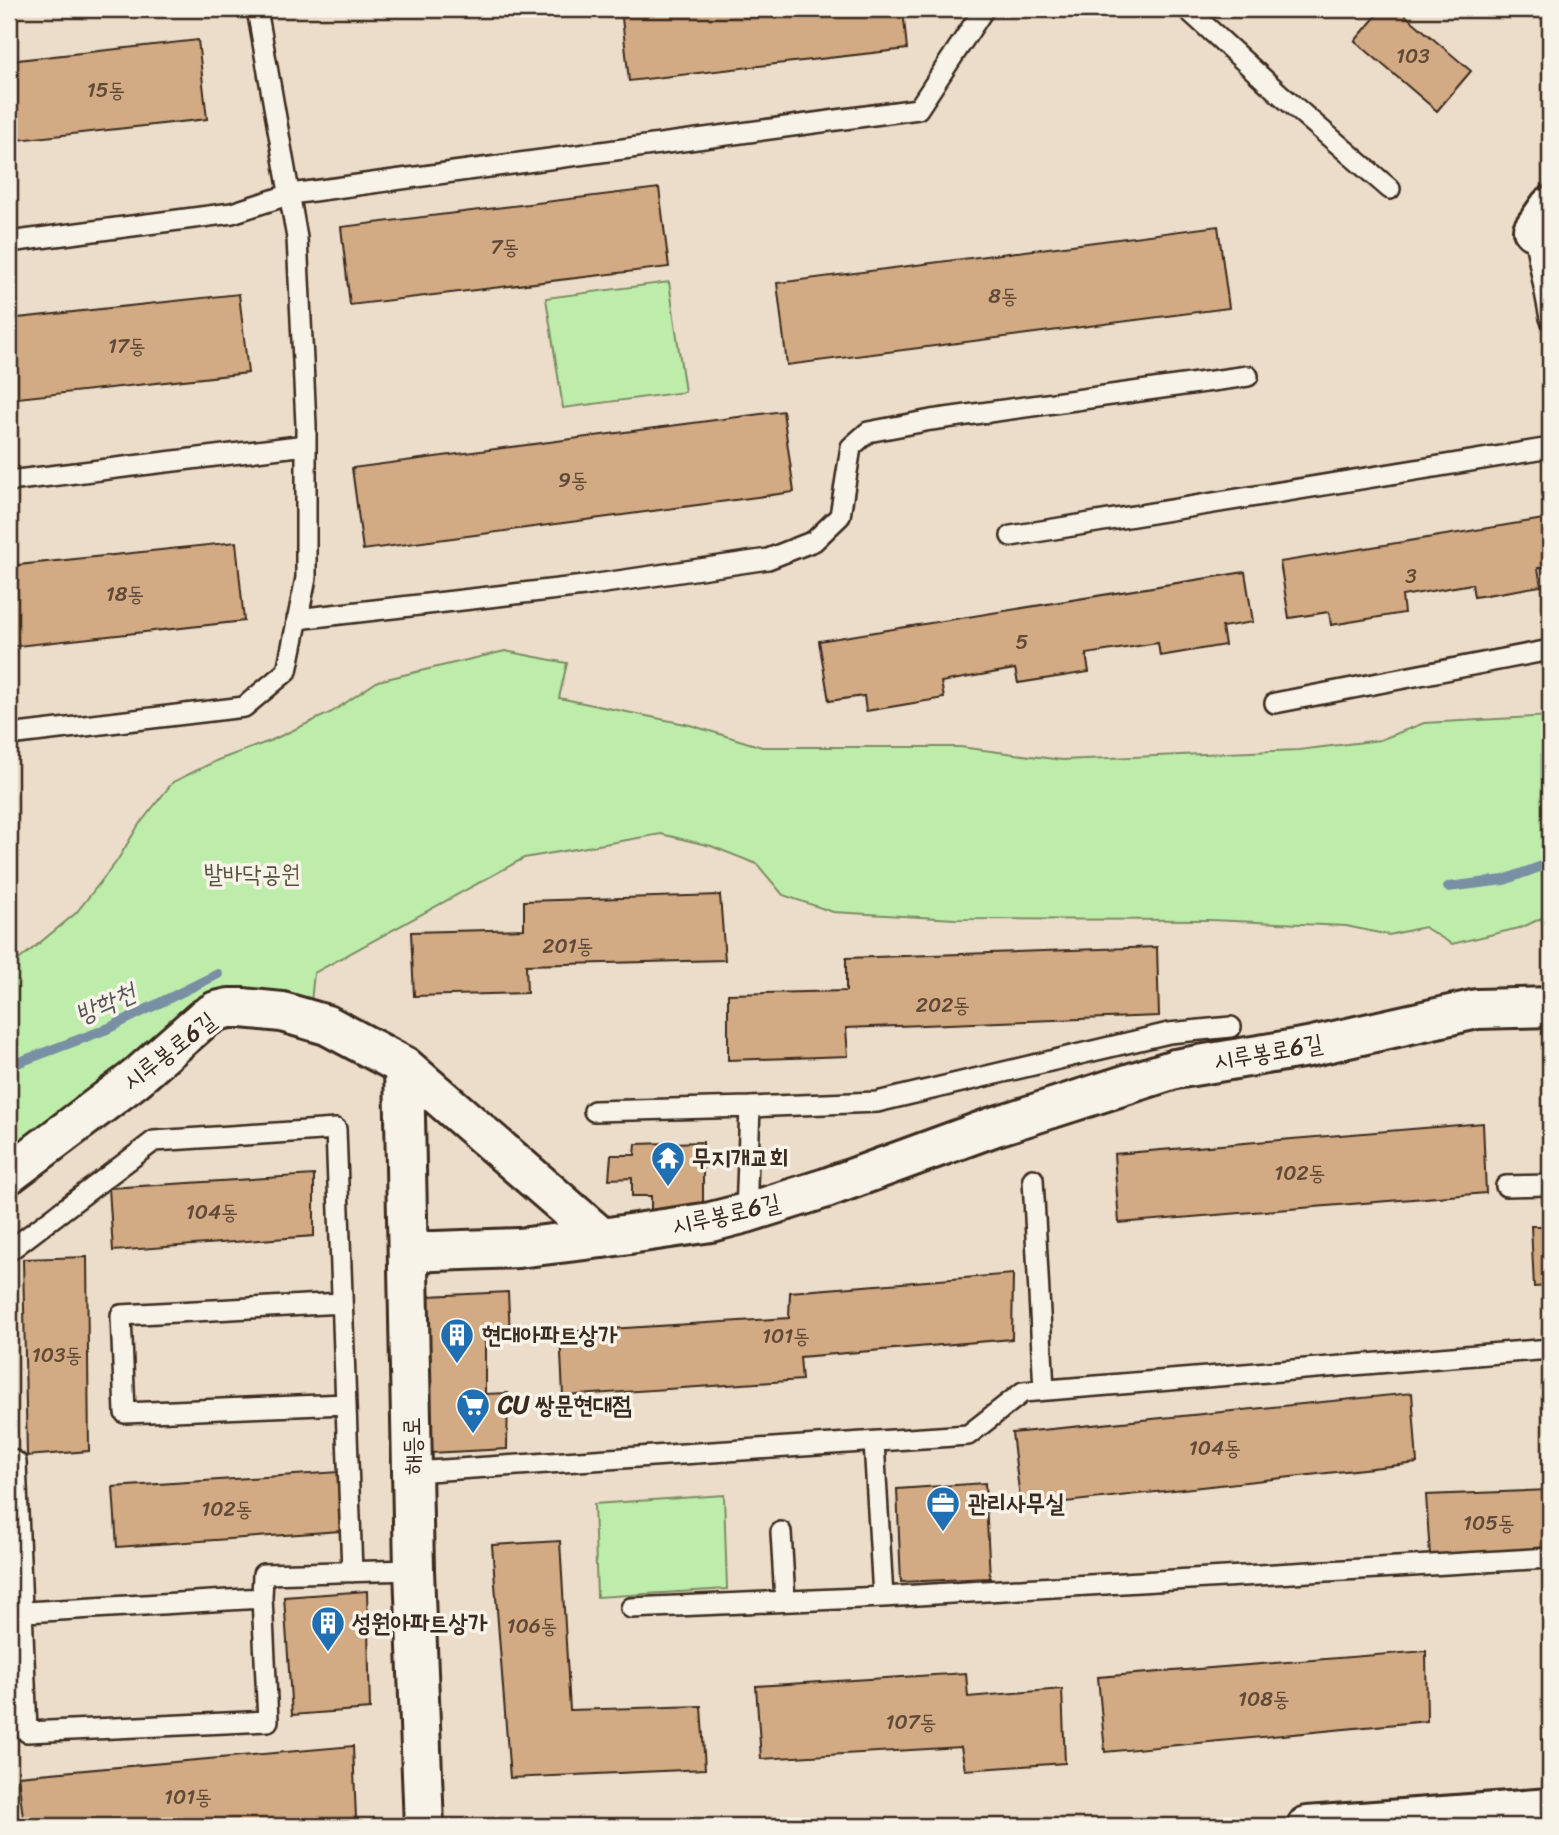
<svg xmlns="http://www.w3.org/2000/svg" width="1559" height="1835" font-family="Sriracha,'Poor Story',sans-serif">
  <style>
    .green { fill: #beedab; stroke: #7c8c64; stroke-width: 2 }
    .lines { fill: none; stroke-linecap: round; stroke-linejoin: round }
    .stream { stroke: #798fa4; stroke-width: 10 }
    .building { fill: #d2aa83; stroke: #3b2a1e; stroke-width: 2 }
    .lane-casing { stroke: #3b2a1e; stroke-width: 24 }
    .street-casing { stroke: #3b2a1e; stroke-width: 44 }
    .secondary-casing { stroke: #3b2a1e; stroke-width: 44 }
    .lane { stroke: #f7f3e8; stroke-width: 19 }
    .street { stroke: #f7f3e8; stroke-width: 38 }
    .secondary { stroke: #f7f3e8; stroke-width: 38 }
    .labels { text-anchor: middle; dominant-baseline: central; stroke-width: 7; stroke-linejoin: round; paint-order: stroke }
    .number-label { font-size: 21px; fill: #614a37 }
    .park-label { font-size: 24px; fill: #55513a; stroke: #f7f3e8 }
    .street-label { font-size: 24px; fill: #3b2a1e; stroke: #f7f3e8 }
    .poi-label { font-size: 24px; font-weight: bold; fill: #3b2a1e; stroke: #f7f3e8; text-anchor: start }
    .water-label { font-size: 26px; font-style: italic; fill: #555456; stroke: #f7f3e8 }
  </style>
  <rect width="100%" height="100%" fill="#ecddca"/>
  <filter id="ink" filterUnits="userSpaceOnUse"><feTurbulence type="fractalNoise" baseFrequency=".0143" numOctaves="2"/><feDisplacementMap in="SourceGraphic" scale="14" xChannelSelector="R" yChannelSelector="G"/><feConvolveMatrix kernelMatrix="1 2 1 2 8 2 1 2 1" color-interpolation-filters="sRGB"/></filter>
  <g filter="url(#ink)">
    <path class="green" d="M669 282 685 392 563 408 546 298Z
      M505 651 567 663 559 698 690 725 762 747H960L1062 760 1299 750 1380 740 1424 723 1550 716V914L1523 927 1452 944 1424 927 1389 935 1346 926 1210 920 955 919 833 912 783 895 757 864 711 846 661 834 524 858 314 973 311 1002 225 991 9 1155V968L76 913 117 861 138 826 173 782 218 760 270 741 332 712 378 681Z
      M724 1495 727 1589 597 1597 594 1504Z"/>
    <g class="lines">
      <path class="stream" d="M1448 887 1504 880 1550 863
        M9 1066 107 1029 218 974"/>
    </g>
    <path class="building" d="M621 9H903L907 49 629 81Z
      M1382 9H1398L1471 71 1437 111 1355 41Z
      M198 40 207 119 9 141V61Z
      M659 188 669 267 350 305 341 227Z
      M1218 226 1229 308 787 365 777 283Z
      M239 294 248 373 9 399V319Z
      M783 411 794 492 363 550 352 468Z
      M1550 518V566L1538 568 1541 586 1474 597 1472 584 1402 596 1404 613 1331 625 1329 612 1289 618 1280 562Z
      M236 542 244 621 9 647V566Z
      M1245 572 1253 622 1222 627 1225 645 1160 656 1158 643 1086 654 1089 672 1018 683 1015 669 941 682 944 698 866 711 864 696 829 701 819 641Z
      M720 895 725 960 526 965 527 993 414 996 411 932 524 929V901Z
      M1157 947 1159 1016 846 1028 848 1056 728 1060V994L846 991V958Z
      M1483 1123 1486 1193 1119 1223 1114 1154Z
      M703 1142V1213L651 1217V1196H632V1178L609 1179 611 1155H635L636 1144Z
      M314 1175V1236L113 1251 109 1188Z
      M1531 1226H1550V1286L1534 1287Z
      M87 1257 89 1451 27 1456 23 1259Z
      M1013 1274 1012 1339 800 1357 802 1380 563 1396 560 1332 789 1318 790 1292Z
      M508 1292 510 1336 485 1337V1394L508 1393 507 1449 430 1453 428 1296Z
      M1412 1393 1417 1463 1021 1507 1012 1433Z
      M339 1472 340 1531 117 1547 113 1487Z
      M985 1483 990 1578 901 1582 897 1489Z
      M1550 1490V1551L1430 1556 1426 1495Z
      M560 1541 570 1710 701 1706 705 1769 510 1778 492 1545Z
      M367 1591 370 1709 292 1715 284 1597Z
      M1426 1651 1427 1721 1105 1752 1098 1677Z
      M966 1673 968 1697 1062 1689 1065 1763 965 1770 961 1747 761 1759 756 1686Z
      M353 1746 356 1818 266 1826H24L18 1776Z"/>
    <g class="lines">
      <g class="lane-casing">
        <path id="lane" d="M1187 9 1281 95 1390 189
          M1533 230 1550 318
          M9 242 232 213 291 194 918 109 984 9
          M9 481 306 445
          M1011 536 1550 448
          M297 619 584 586 768 559 814 541 840 516 851 447 868 432 931 420 1248 376
          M1275 703 1550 650
          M9 735 244 707 287 671 306 578V425L303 361 297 238 257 9
          M594 1111 750 1107
          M1033 1179 1044 1390
          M1506 1186 1550 1185
          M746 1213 750 1107 877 1102 1169 1033 1231 1027
          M9 1251 154 1141 336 1129 352 1572
          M342 1303 121 1315 125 1413 346 1404
          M9 1458 16 1462 27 1732 268 1721 262 1598
          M413 1472 968 1435 1023 1392 1550 1349
          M781 1532 785 1601
          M883 1597 1550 1558
          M631 1608 883 1597 874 1442
          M9 1613 262 1598 263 1574 414 1570"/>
      </g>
      <g class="street-casing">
        <path id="street" d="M1533 230 1550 206
          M404 1066 414 1570 424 1826
          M9 1174 135 1079 202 1020 216 1011 229 1008H242L282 1012 327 1025 404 1066 602 1238 711 1222 746 1213 826 1188 993 1127 1175 1069 1308 1047 1477 1009 1550 1007
          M408 1252 518 1248 602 1238"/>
      </g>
      <g class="secondary-casing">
        <path id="secondary" d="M1307 1826 1550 1808"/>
      </g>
      <use href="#lane" class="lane"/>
      <use href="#street" class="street"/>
      <use href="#secondary" class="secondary"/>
    </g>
  </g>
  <defs>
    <g id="temple-pin" transform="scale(1.75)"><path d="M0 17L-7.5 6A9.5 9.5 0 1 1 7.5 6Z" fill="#1f6fb2" stroke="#f7f3e8"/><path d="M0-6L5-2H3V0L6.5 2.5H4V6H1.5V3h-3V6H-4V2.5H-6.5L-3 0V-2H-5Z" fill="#fff"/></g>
    <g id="building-pin" transform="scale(1.75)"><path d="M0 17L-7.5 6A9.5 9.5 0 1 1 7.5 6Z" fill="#1f6fb2" stroke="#f7f3e8"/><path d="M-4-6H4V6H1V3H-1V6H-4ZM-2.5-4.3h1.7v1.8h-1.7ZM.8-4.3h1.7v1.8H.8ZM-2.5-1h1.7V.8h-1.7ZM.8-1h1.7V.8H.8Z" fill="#fff"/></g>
    <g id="supermarket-pin" transform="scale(1.75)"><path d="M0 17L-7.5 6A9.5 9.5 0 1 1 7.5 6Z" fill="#1f6fb2" stroke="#f7f3e8"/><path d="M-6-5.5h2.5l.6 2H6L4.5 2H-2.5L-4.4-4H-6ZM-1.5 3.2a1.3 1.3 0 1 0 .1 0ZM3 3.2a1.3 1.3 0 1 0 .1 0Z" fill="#fff"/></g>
    <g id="office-pin" transform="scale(1.75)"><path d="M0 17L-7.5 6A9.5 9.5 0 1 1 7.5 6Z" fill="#1f6fb2" stroke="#f7f3e8"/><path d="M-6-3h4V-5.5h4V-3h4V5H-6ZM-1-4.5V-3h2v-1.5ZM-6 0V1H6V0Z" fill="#fff"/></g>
  </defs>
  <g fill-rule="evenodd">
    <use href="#temple-pin" x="668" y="1158"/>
    <use href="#building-pin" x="457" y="1335"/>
    <use href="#supermarket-pin" x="473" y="1405"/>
    <use href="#office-pin" x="943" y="1503"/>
    <use href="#building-pin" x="328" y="1623"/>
  </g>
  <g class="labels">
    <g class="number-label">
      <text x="1413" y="56">103</text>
      <text x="106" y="90">15동</text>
      <text x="505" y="247">7동</text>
      <text x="1003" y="296">8동</text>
      <text x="127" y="346">17동</text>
      <text x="573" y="480">9동</text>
      <text x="1411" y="576">3</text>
      <text x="125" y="594">18동</text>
      <text x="1022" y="642">5</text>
      <text x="568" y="946">201동</text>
      <text x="943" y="1005">202동</text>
      <text x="1300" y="1173">102동</text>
      <text x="212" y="1212">104동</text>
      <text x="786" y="1336">101동</text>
      <text x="57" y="1355">103동</text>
      <text x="1215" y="1448">104동</text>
      <text x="227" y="1509">102동</text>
      <text x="1489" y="1523">105동</text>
      <text x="532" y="1626">106동</text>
      <text x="1264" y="1699">108동</text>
      <text x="911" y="1722">107동</text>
      <text x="188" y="1797">101동</text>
    </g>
    <g class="park-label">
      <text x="252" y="874">발바닥공원</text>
    </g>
    <g class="street-label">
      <text transform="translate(169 1051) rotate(-38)">시루봉로6길</text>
      <text transform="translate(1268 1052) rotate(-10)">시루봉로6길</text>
      <text transform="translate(726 1214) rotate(-13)">시루봉로6길</text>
      <text transform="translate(412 1446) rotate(-91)">해등로</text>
    </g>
    <g class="poi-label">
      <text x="692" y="1158">무지개교회</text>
      <text x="482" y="1335">현대아파트상가</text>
      <text x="498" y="1405">CU 쌍문현대점</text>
      <text x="968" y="1503">관리사무실</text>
      <text x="352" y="1623">성원아파트상가</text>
    </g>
    <g class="water-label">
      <text transform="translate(105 1003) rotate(-24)">방학천</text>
    </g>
  </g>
  <rect width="1559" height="1835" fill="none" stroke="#f7f3e8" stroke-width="35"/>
  <rect x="18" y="18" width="1524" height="1800" fill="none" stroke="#3b2a1e" stroke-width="2.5" filter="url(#ink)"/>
</svg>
